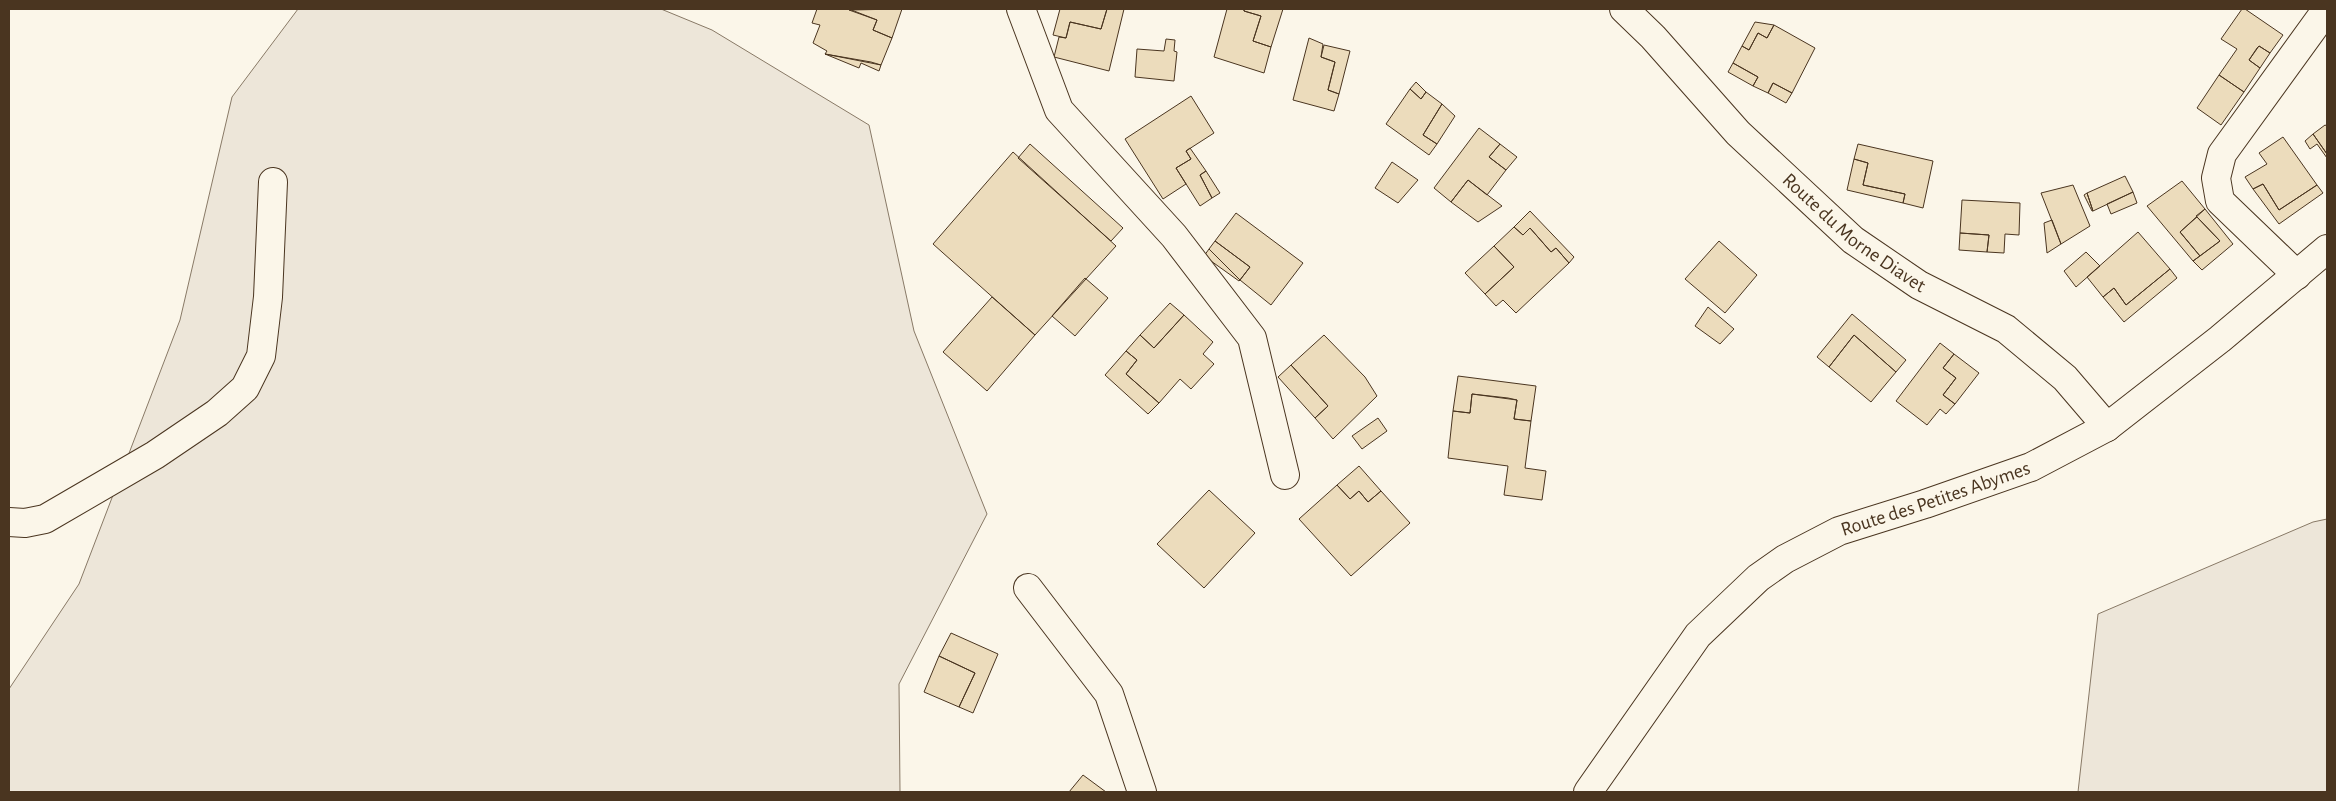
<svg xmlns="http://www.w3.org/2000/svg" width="2336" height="801" font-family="'Alegreya Sans',sans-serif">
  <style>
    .green { fill: #ede6d9; stroke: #887966 }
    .building { fill: #ecdcbc; stroke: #4a3520 }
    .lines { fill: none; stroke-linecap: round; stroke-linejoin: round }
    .minor-casing { stroke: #4a3520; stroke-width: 30 }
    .major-casing { stroke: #4a3520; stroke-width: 30 }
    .minor { stroke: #fbf6e9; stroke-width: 28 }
    .major { stroke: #fbf6e9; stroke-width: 28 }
    .labels { text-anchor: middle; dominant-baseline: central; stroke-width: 4; stroke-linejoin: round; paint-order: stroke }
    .street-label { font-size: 20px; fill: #4a3520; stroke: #fbf6e9 }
  </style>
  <rect width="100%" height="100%" fill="#fbf6e9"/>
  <path class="green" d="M298 9H661L712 30 869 125 914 331 987 514 899 684 900 792H9V689L79 584 180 320 232 97Z
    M2327 519V792H2078L2098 614 2313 522Z"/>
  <path class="building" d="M817 9H849L877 20 873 30 892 38 881 65 825 54 827 51 813 43 820 25 812 23Z
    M902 9 892 38 873 30 877 20 849 10Z
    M1060 9H1107L1101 29 1070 22 1066 38 1053 35Z
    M1107 9H1124L1109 71 1054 57 1059 37 1066 38 1070 22 1101 29Z
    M1227 9H1244V11L1261 16 1253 41 1271 47 1264 73 1214 57Z
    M1244 9H1283L1271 47 1253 41 1261 16 1244 11Z
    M2242 9H2245L2283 35 2270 53 2259 46 2257 48 2249 60 2260 68 2244 92 2219 75 2237 49 2221 39Z
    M1755 22 1774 25 1767 38 1758 33 1749 50 1742 46Z
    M1774 25 1815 48 1792 93 1773 83 1768 93 1753 86 1758 77 1733 63 1742 46 1749 50 1758 33 1767 38Z
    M1309 38 1323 44 1321 57 1335 62 1328 90 1339 94 1334 111 1293 100Z
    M1166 39 1175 40 1174 51 1177 52 1174 81 1135 77 1137 49 1164 51Z
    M1324 45 1350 51 1339 94 1328 90 1335 62 1321 57Z
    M2259 46 2270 53 2260 68 2249 60Z
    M825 54 871 62 881 65 879 71 861 63 859 68Z
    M1733 63 1758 77 1753 86 1728 72Z
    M2219 75 2244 92 2221 125 2197 108Z
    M1416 82 1426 92 1421 99 1410 89Z
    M1773 83 1792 93 1786 103 1768 93Z
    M1410 89 1421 99 1426 92 1442 104 1423 135 1437 144 1429 155 1386 124Z
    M1191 96 1214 133 1186 151 1191 159 1176 168 1186 184 1163 199 1125 139Z
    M1442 104 1455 116 1437 144 1423 135Z
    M2325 125 2327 126V154L2313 134Z
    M1479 128 1500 144 1489 157 1506 170 1487 195 1468 180 1451 202 1434 188Z
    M2313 134 2327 154V158L2317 144 2310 149 2305 141Z
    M2283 137 2317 185 2279 210 2263 184 2253 189 2245 177 2267 164 2259 153Z
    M1030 144 1123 228 1111 241 1018 158Z
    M1500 144 1517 157 1506 170 1489 157Z
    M1858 144 1933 161 1923 208 1903 203 1905 194 1863 185 1868 163 1854 159Z
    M1190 148 1206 171 1200 175 1212 198 1200 206 1176 168 1191 159 1186 151Z
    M1013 152 1116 246 1035 335 933 244Z
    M1854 159 1868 163 1863 185 1905 194 1903 203 1847 190Z
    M1392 162 1418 180 1398 203 1375 188Z
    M1206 171 1220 193 1212 198 1200 175Z
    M2125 176 2133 192 2093 211 2087 193Z
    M1468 180 1502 206 1478 222 1451 202Z
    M2182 181 2205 209 2180 232 2200 256 2193 261 2147 206Z
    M2263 184 2279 210 2317 185 2323 193 2279 224 2253 189Z
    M2073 185 2090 226 2061 244 2041 193Z
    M2133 192 2137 203 2111 214 2107 204Z
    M2087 193 2093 211H2092L2084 195Z
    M1962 200 2020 203 2019 235 2005 234 2004 253 1987 252 1989 235 1960 233Z
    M2205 209 2233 244 2202 270 2193 261 2220 241 2196 216Z
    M1530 211 1574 257 1569 263 1556 248 1551 252 1530 228 1523 235 1514 227Z
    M1236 213 1303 263 1271 305 1240 280 1250 267 1215 241Z
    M2197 217 2220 241 2200 256 2180 232Z
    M2052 220 2061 244 2047 253 2044 223Z
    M1514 227 1523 235 1530 228 1551 252 1556 248 1569 263 1516 313 1503 300 1496 306 1485 294 1514 267 1494 246Z
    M2138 232 2170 269 2126 305 2114 288 2103 297 2087 277Z
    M1960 233 1989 235 1987 252 1959 250Z
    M1215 241 1250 267 1240 280 1209 249Z
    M1719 241 1757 275 1725 313 1685 279Z
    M1494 246 1514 267 1485 294 1465 273Z
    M1209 249 1240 280 1239 281 1204 256Z
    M2086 252 2100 266 2076 287 2064 271Z
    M2170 269 2177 278 2124 322 2103 297 2114 288 2126 305Z
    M1085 278 1108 298 1075 336 1052 316Z
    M992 297 1035 335 987 391 943 352Z
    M1170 303 1184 315 1154 348 1140 335Z
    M1708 307 1734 329 1720 344 1695 326Z
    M1852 314 1906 360 1896 372 1854 335 1829 367 1817 357Z
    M1184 315 1213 342 1203 354 1214 364 1191 389 1180 379 1159 403 1126 374 1137 360 1126 351 1140 335 1154 348Z
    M1324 335 1365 377 1377 396 1333 439 1315 418 1328 406 1291 365Z
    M1854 335 1896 372 1871 402 1829 367Z
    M1940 343 1954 354 1943 368 1956 378 1943 395 1955 404 1946 414 1940 409 1927 425 1896 401Z
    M1126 351 1137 360 1126 374 1159 403 1148 414 1105 375Z
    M1954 354 1979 373 1955 404 1943 395 1956 378 1943 368Z
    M1291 365 1328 406 1315 418 1278 377Z
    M1458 376 1536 386 1531 421 1514 419 1517 400 1508 398 1472 394 1470 413 1453 411Z
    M1472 394 1517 400 1514 419 1531 421 1525 468 1546 471 1542 500 1504 495 1508 466 1448 458 1453 411 1470 413Z
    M1378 418 1387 431 1362 449 1352 436Z
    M1359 466 1381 491 1368 502 1359 491 1350 499 1337 485Z
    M1337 485 1350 499 1359 491 1368 502 1381 491 1410 523 1351 576 1299 519Z
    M1209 490 1255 533 1204 588 1157 544Z
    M951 633 998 654 973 713 959 707 975 673 939 656Z
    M939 656 975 673 959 707 924 692Z
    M1083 775 1106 792H1069Z"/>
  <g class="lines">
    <g class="minor-casing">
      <g id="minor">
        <path d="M1021 9 1059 110 1174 236 1252 338 1285 475"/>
        <path id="s1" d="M1624 9 1653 37 1738 133 1853 240 1919 285 2006 329 2065 378 2107 427"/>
        <path d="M2297 275 2220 201 2216 178 2222 154 2327 9"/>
        <path d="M9 522 25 523 45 519 155 455 217 413 245 388 261 356 268 297 273 182"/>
        <path d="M1028 588 1109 694 1142 792"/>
      </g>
    </g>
    <g class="major-casing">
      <g id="major">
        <path id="s2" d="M1588 792 1698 635 1758 578 1785 559 1839 531 1925 504 2031 467 2107 427 2220 339 2327 249"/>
      </g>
    </g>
    <use href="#minor" class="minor"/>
    <use href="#major" class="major"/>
  </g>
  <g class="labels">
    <g class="street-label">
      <text stroke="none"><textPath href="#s1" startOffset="322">Route du Morne Diavet</textPath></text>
      <text stroke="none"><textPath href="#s2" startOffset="470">Route des Petites Abymes</textPath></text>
    </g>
  </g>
  <rect width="2336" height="801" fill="none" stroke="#4a3520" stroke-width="20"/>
</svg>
